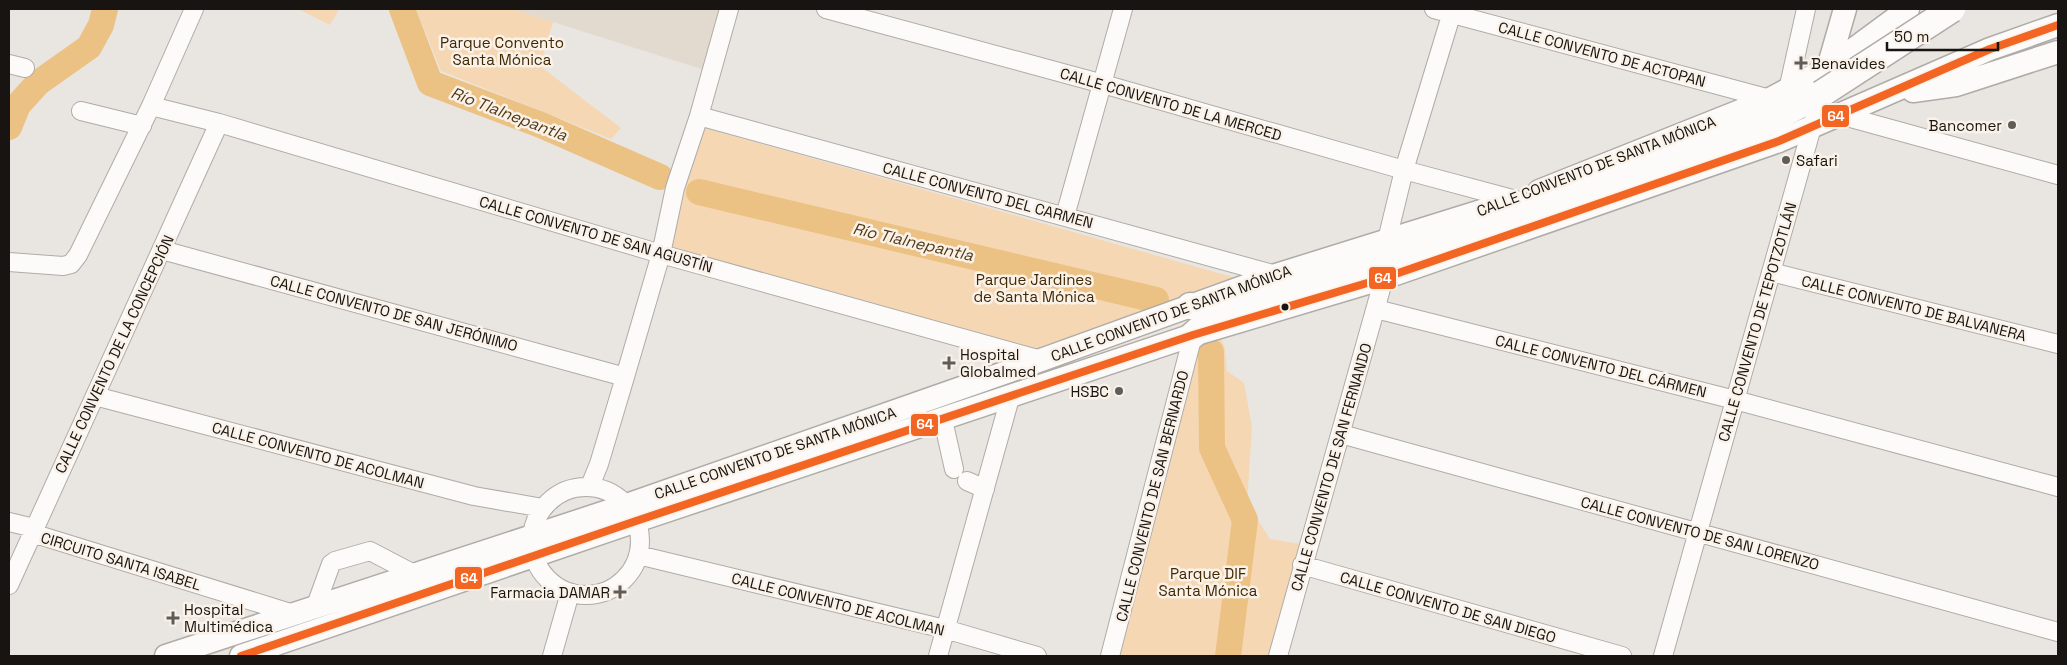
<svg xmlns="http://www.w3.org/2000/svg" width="2067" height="665" font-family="'Space Grotesk',sans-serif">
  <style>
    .built { fill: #e2dacf }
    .green { fill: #f5d8b3 }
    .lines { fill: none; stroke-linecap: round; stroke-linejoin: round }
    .river { stroke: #ecc184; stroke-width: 26 }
    .minor-casing { stroke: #afaca8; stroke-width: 20 }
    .major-casing { stroke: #afaca8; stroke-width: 25 }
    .highway-casing { stroke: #afaca8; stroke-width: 29 }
    .minor { stroke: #fcfbfa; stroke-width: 18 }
    .major { stroke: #fcfbfa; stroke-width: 22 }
    .highway { stroke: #fcfbfa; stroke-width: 26 }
    .highway-bridge-casing { stroke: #afaca8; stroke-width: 29; stroke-linecap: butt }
    .highway-bridge { stroke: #fcfbfa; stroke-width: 26 }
    .bus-1-casing { stroke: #faf2e9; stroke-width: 11 }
    .bus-1 { stroke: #f26522; stroke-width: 8 }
    .poi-dot { fill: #605d59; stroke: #faf2e9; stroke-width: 2 }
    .bus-dot { fill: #171411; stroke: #faf2e9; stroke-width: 2 }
    .labels { text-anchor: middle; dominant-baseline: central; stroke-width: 5; stroke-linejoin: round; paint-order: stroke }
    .park-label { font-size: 15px; fill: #402802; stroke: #faf2e9 }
    .street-label { font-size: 15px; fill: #171411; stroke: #faf2e9 }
    .poi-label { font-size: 15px; fill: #171411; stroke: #faf2e9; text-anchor: start }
    .water-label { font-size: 16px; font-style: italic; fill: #513814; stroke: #faf2e9 }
    .line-badge { stroke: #faf2e9; stroke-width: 2 }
    .badge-label { font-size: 14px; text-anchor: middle; font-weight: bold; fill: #fff }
  </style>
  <rect width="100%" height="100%" fill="#e9e5e0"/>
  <path class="built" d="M512 9H735L717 74Z"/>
  <path class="green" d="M298 9H339L330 25Z
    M416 9H512L553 22 540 66 621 128 611 139 441 71Z
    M702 127 1236 278 1039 357 669 246Z
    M1221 338 1225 349 1227 371 1244 383 1252 427 1247 503 1270 539 1300 544 1271 656H1111L1194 352 1204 341Z"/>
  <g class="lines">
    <path class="river" d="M402 9 430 83 541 125 660 177
      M9 127 18 105 38 83 89 47 101 25 105 9
      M699 192 1156 300
      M1211 352 1212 448 1245 520 1228 656"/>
    <g class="minor-casing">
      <path id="minor" d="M826 9 1103 84 1404 170 1516 200
        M1434 9 1770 99
        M9 64 25 68
        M1788 90 1806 9
        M151 106 219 123 661 254 1041 360
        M81 111 142 126
        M1840 115 2058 175
        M699 116 1276 275
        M1065 216 1123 9
        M1387 240 1404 170 1453 9
        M162 250 625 377
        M9 262 63 266 71 264 78 255 151 106 194 9
        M1771 272 2058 344
        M1376 309 1735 400 2058 487
        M95 396 474 496 543 508
        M943 420 954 469
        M1341 434 2058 632
        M967 481 985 489
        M590 486 599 464 625 377 661 254 675 188 699 116 729 9
        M532 541a54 54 0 1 1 108 0a54 54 0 1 1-108 0Z
        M9 522 34 528
        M32 533 297 615
        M638 555 945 629 1037 656
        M1302 565 1622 656
        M9 585 219 123
        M315 608 331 564 335 561 370 551 414 574
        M552 656 570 593
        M938 656 1010 398
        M1110 656 1193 335
        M1278 656 1384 278
        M1663 656 1823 88"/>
    </g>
    <g class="major-casing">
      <path id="major" d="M1828 68 1845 9
        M1913 91 1956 85 2058 52
        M1539 191 1770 99 1828 68 1908 9
        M166 656 627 505 1041 360 1276 275 1507 203
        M241 656 636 521 1193 335 1384 278 1779 141 1990 49 2058 25"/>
    </g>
    <g class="highway-casing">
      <path id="highway" d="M1190 306 1220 311
        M1193 335 1220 311 1380 261 1773 119 1821 94"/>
    </g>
    <use href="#minor" class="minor"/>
    <use href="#major" class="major"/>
    <use href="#highway" class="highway"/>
    <g class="highway-bridge-casing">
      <path id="highway-bridge" d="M1821 94 1952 9"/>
    </g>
    <use href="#highway-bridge" class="highway-bridge"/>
    <g class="bus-1-casing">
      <path id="bus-1" d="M241 656 636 521 1193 335 1384 278 1779 141 1990 49 2058 25"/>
    </g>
    <use href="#bus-1" class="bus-1"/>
  </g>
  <g class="poi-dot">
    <path d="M1798.5 55.5h5v5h5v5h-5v5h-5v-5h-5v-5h5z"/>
    <circle cx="2012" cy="125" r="5"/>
    <circle cx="1786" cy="160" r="5"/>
    <path d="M946.5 355.5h5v5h5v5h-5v5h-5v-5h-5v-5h5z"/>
    <circle cx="1119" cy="391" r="5"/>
    <path d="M617.5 584.5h5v5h5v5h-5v5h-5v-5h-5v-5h5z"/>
    <path d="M170.5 610.5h5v5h5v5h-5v5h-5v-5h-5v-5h5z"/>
  </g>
  <circle class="bus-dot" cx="1285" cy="307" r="4.5"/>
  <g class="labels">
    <g class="park-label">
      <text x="502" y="42">Parque Convento<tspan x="502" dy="17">Santa Mónica</tspan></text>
      <text x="1034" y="279">Parque Jardines<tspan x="1034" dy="17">de Santa Mónica</tspan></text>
      <text x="1208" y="573">Parque DIF<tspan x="1208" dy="17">Santa Mónica</tspan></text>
    </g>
    <g class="street-label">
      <text transform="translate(1602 54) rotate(15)">CALLE CONVENTO DE ACTOPAN</text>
      <text transform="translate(1171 104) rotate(16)">CALLE CONVENTO DE LA MERCED</text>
      <text transform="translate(1596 166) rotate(-21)">CALLE CONVENTO DE SANTA MÓNICA</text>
      <text transform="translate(988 195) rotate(15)">CALLE CONVENTO DEL CARMEN</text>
      <text transform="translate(596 234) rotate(16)">CALLE CONVENTO DE SAN AGUSTÍN</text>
      <text transform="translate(1914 308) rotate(14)">CALLE CONVENTO DE BALVANERA</text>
      <text transform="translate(394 313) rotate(15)">CALLE CONVENTO DE SAN JERÓNIMO</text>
      <text transform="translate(1171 313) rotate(-20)">CALLE CONVENTO DE SANTA MÓNICA</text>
      <text transform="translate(1757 322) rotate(-74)">CALLE CONVENTO DE TEPOTZOTLÁN</text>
      <text transform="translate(114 354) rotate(-65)">CALLE CONVENTO DE LA CONCEPCIÓN</text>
      <text transform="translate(1601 366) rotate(14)">CALLE CONVENTO DEL CÁRMEN</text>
      <text transform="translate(775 453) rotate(-19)">CALLE CONVENTO DE SANTA MÓNICA</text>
      <text transform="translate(318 455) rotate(15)">CALLE CONVENTO DE ACOLMAN</text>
      <text transform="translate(1331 467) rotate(-74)">CALLE CONVENTO DE SAN FERNANDO</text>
      <text transform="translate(1152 496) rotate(-76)">CALLE CONVENTO DE SAN BERNARDO</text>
      <text transform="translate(1700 533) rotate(15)">CALLE CONVENTO DE SAN LORENZO</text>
      <text transform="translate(121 561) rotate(17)">CIRCUITO SANTA ISABEL</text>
      <text transform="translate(838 604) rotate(14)">CALLE CONVENTO DE ACOLMAN</text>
      <text transform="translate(1448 607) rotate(16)">CALLE CONVENTO DE SAN DIEGO</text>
    </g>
    <g class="poi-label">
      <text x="1811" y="63">Benavides</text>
      <text x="2002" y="125" text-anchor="end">Bancomer</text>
      <text x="1796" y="160">Safari</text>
      <text x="960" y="354">Hospital<tspan x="960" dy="17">Globalmed</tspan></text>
      <text x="1109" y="391" text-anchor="end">HSBC</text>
      <text x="610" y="592" text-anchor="end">Farmacia DAMAR</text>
      <text x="184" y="609">Hospital<tspan x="184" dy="17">Multimédica</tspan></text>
    </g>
    <g class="water-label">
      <text transform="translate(509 114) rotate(21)">Río Tlalnepantla</text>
      <text transform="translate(913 242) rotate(13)">Río Tlalnepantla</text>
    </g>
  </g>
  <g class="line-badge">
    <rect x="1821" y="104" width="29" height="24" rx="5" fill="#f26522"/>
    <rect x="1368" y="266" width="29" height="24" rx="5" fill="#f26522"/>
    <rect x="910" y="413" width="29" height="24" rx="5" fill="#f26522"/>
    <rect x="454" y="566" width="29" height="24" rx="5" fill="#f26522"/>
  </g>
  <g class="badge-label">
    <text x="1836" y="121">64</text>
    <text x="1383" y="283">64</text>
    <text x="925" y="429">64</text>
    <text x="469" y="583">64</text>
  </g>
  <rect width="2067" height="665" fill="none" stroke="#171411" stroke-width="20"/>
  <path d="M1887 42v8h111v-8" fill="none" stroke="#171411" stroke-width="2.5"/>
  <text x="1894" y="42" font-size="15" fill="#171411" stroke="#faf2e9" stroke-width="4" paint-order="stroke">50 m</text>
</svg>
